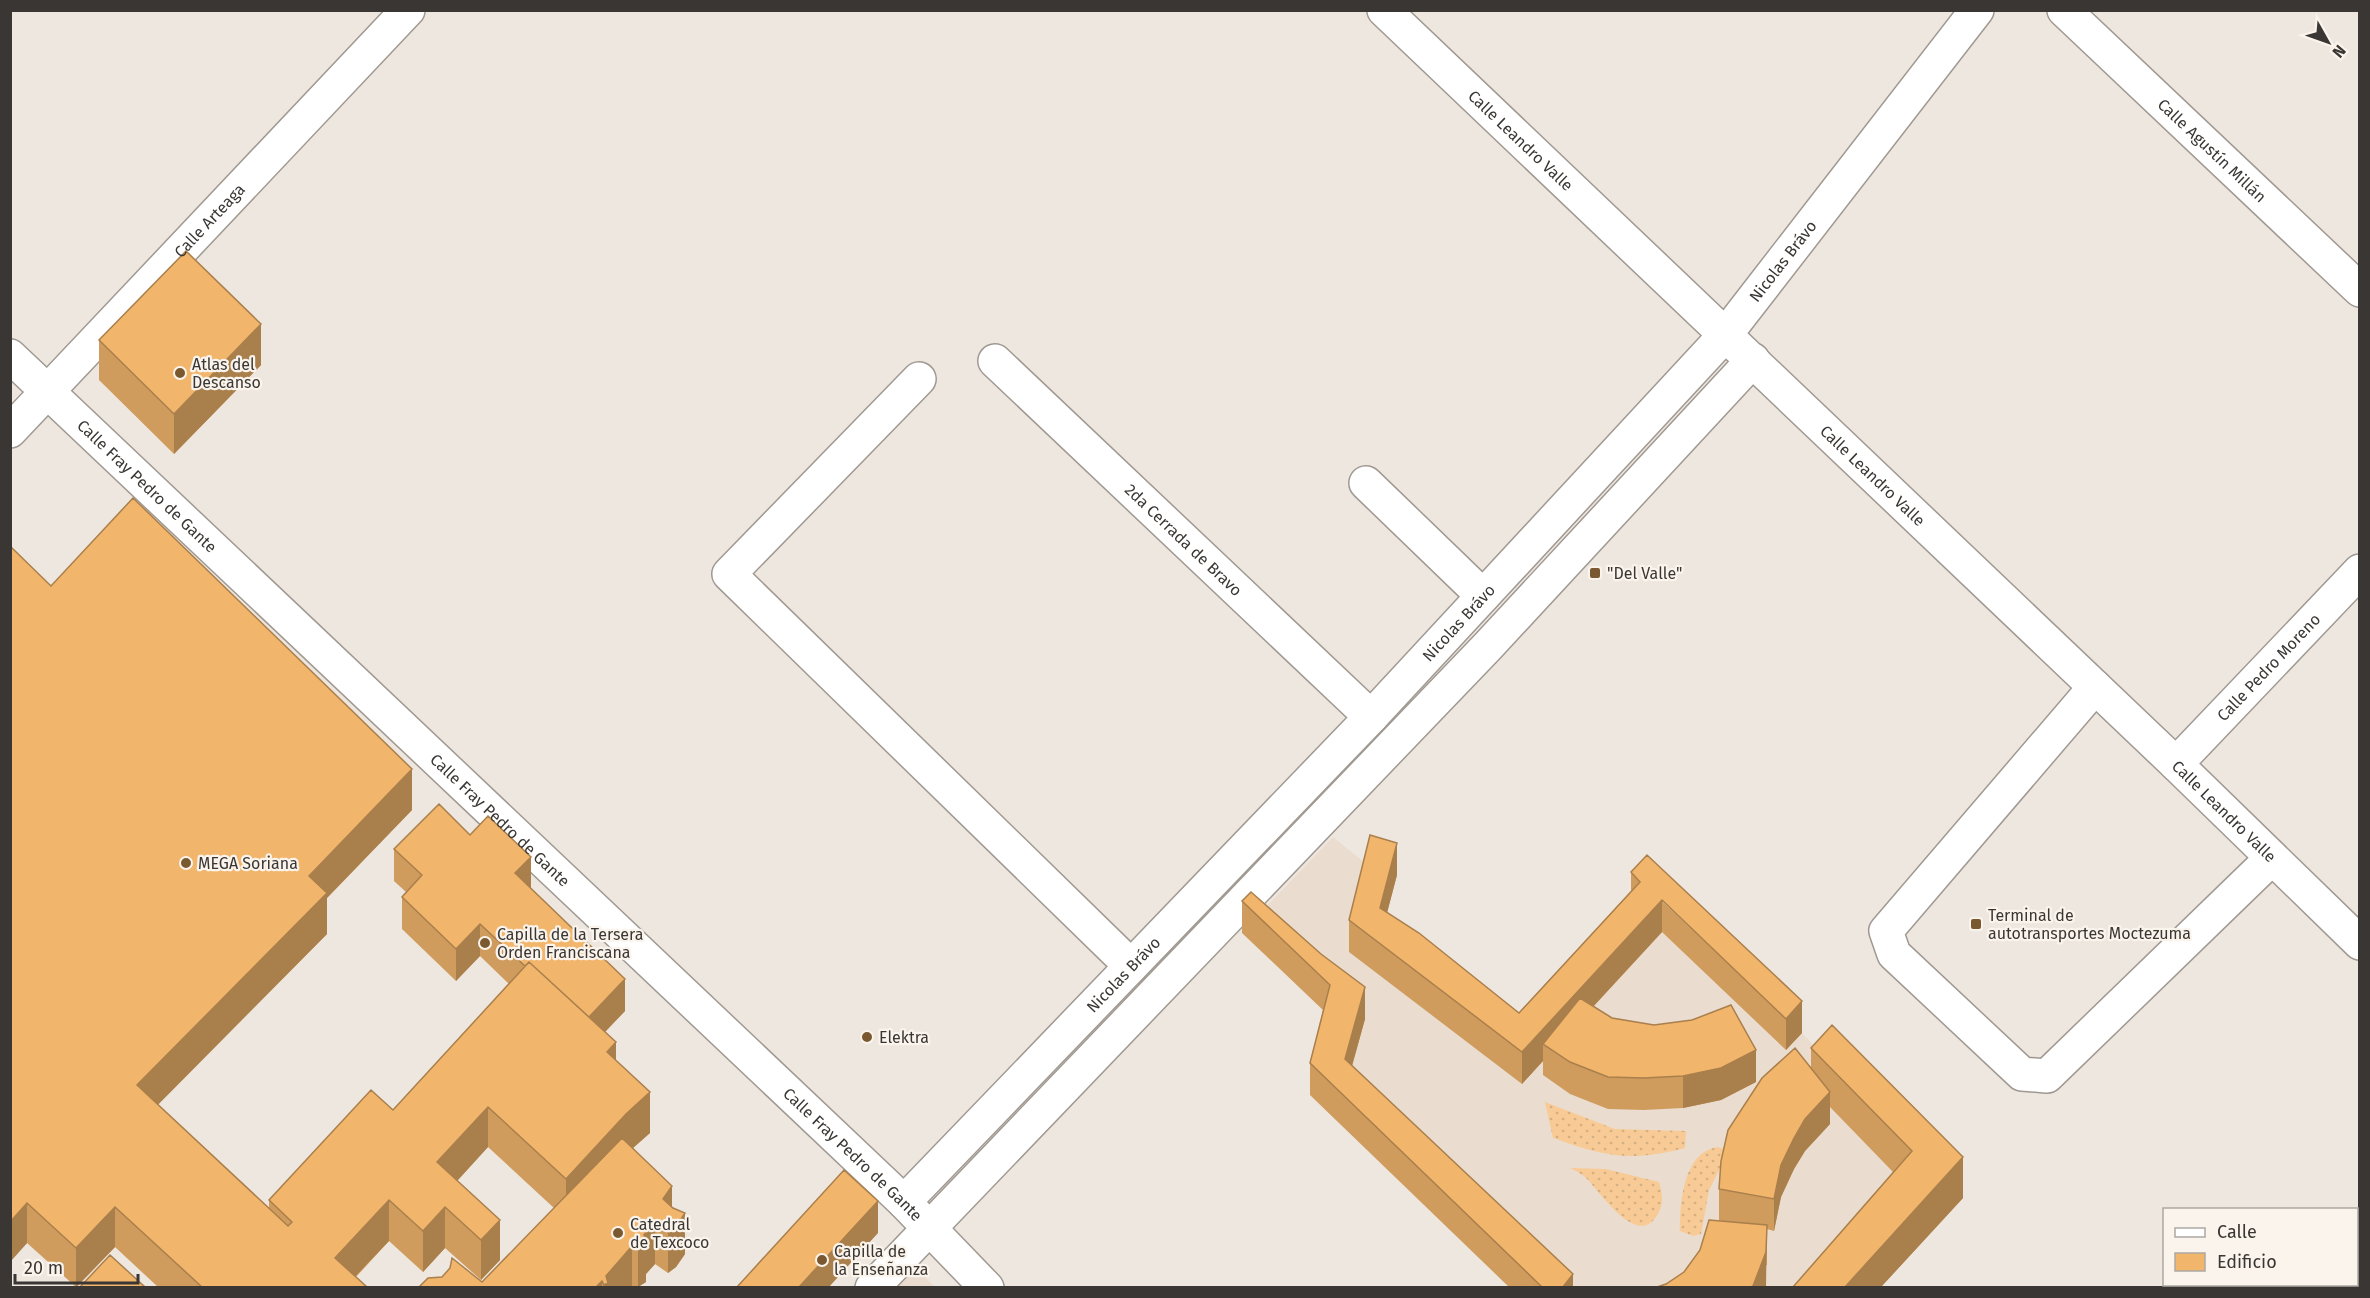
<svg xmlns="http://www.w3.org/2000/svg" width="2370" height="1298" font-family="'Fira Sans',sans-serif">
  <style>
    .built { fill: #eaddcf }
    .grass { fill: url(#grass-dots) }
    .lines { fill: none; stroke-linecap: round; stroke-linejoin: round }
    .minor-casing { stroke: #a09992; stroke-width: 36 }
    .major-casing { stroke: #a09992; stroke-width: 36 }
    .minor { stroke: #fff; stroke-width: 33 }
    .major { stroke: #fff; stroke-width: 33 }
    .wall { fill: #d09c5d }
    .shaded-wall { fill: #a97f4c }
    .building { fill: #f2b56c; stroke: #a97f4c; stroke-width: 1.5 }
    .poi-dot { fill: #7a5930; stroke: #fbf4ec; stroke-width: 2 }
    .labels { text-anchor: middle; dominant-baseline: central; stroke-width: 4.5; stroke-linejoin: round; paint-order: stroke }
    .street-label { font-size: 16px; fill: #393633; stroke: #fbf4ec }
    .poi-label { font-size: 16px; fill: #393633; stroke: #fbf4ec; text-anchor: start }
  </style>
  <defs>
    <pattern id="grass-dots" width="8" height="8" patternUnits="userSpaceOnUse" patternTransform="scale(1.5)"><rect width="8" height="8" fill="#f8cb96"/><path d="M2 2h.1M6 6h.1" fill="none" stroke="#d5af82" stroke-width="1.8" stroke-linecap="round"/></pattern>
  </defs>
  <rect width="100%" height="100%" fill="#eee7df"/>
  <path class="built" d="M1333 837 1370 867 1397 875 1380 940 1519 1044 1640 914 1802 1033 1963 1198 1881 1287H1509L1310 1095 1330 1017 1242 932Z
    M915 1268 935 1287H896Z"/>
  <path class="grass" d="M1545 1102 1615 1129 1686 1131 1685 1148C1631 1162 1605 1157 1553 1138Z
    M1718 1147 1729 1151 1709 1190 1701 1234 1693 1236 1680 1231C1680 1202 1683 1152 1718 1147Z
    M1570 1168 1606 1169 1659 1182C1663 1195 1664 1206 1656 1217 1636 1247 1600 1192 1586 1178 1582 1174 1576 1171 1570 1168Z"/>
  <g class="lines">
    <g class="minor-casing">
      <g id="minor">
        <path id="s1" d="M1384 10 2176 764 2360 943"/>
        <path id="s2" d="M2064 10 2360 290"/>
        <path id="s3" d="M995 361 1371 717"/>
        <path d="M919 379 729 574 1131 966"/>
        <path d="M1366 483 1483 596"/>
        <path d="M2095 687 1886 931 1894 954 2022 1074 2047 1076 2272 858"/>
        <path id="s4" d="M2176 764 2360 571"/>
        <path id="s5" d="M904 1202 1371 717 1726 334 1977 10"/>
        <path d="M872 1288 1488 646 1753 360"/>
      </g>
    </g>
    <g class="major-casing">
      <g id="major">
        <path id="s6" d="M10 356 904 1202 987 1288"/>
        <path id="s7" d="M10 431 408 10"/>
      </g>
    </g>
    <use href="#minor" class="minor"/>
    <use href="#major" class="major"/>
  </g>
  <path class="wall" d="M99 340 261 365 174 454 99 380Z
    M51 586 412 810 327 898V934L157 1105 269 1208V1200L393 1110 509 984 480 956 456 981 402 929V897L406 892 394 881V849L470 835 531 888 625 1011 605 1032 616 1061 650 1133 633 1148 672 1207 685 1254 676 1267 668 1273 655 1264 646 1274V1282L638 1287 632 1286 631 1287H419L482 1282 554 1208 488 1147 457 1181 500 1260 481 1280 445 1248 423 1272 389 1241 356 1277 367 1287H158L115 1247 77 1287H76L27 1243 10 1262Z
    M1631 872 1802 1033 1786 1050 1662 932 1593 1007 1612 1018 1756 1082 1721 1100 1683 1108 1644 1110 1608 1109 1570 1094 1543 1075V1061L1522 1084 1349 952V920L1397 875 1387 912 1519 1013 1631 891Z
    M1242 901 1365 1019 1352 1066 1573 1287H1509L1310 1095V1063L1323 1010 1242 933Z
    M1811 1048 1963 1198 1881 1287H1793L1893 1172 1830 1107V1124L1805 1151 1794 1169 1781 1197 1774 1231 1767 1229V1265L1666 1284 1684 1272 1725 1222 1719 1220V1189L1811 1069Z"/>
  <path class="shaded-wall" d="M261 324V365L174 454V414Z
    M412 769V810L327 898V934L137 1126V1085L309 876Z
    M1397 843V875L1380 940V908Z
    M531 857V889L515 873Z
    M1662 900V932L1553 1050 1543 1044V1061L1522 1084V1052Z
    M480 924V956L456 981V949Z
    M625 979V1011L584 1054V1022Z
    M1365 987V1019L1345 1091V1059Z
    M1802 1001V1033L1786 1050V1019Z
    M616 1042V1083L607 1052Z
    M1756 1050V1082L1721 1100 1683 1108V1076Z
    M650 1092V1133L626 1154 566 1219V1179L626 1114Z
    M1830 1092V1124L1805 1151 1794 1169 1781 1197 1774 1231V1199L1781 1165 1794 1138 1805 1119Z
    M488 1107V1147L437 1203V1162Z
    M1963 1157V1198L1881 1287H1845Z
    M672 1186V1227L685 1213V1254L676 1267 668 1273V1232L663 1199Z
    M389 1200V1241L345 1287 335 1258Z
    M878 1201V1233L829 1287H799Z
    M27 1203V1243L10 1262V1222Z
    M115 1207V1247L76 1287V1248Z
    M445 1207V1248L423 1272V1231Z
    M500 1220V1260L481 1280V1240Z
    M655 1223V1264L646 1274V1282L638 1287V1247L644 1235Z
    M1767 1225 1766 1287H1751Z
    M632 1246V1286L631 1287H604L606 1276Z
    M1573 1274V1287H1563Z
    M602 1281V1287H596Z"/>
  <path class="building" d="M186 251 261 324 174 414 99 340Z
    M133 498 412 769 309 876 327 893 137 1085 288 1226 292 1222 269 1200 371 1090 393 1110 529 962 616 1042 607 1052 650 1092 626 1114 566 1179 488 1107 437 1162 500 1220 481 1240 445 1207 423 1231 389 1200 335 1258 367 1287H202L115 1207 76 1248 27 1203 10 1222V546L51 586Z
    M439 804 470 835 488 816 531 857 515 873 625 979 589 1017 529 962 525 966 480 924 456 949 402 897 422 875 394 849Z
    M1370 835 1397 843 1380 908 1419 933 1519 1013 1640 882 1631 872 1647 855 1802 1001 1786 1019 1662 900 1522 1052 1349 920Z
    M1251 892 1321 954 1365 987 1345 1059 1573 1274 1563 1287H1542L1310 1063 1330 985 1242 901Z
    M1580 998 1612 1018 1654 1025 1692 1020 1731 1005 1756 1050 1721 1068 1683 1076 1644 1078 1608 1077 1570 1062 1543 1044Z
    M1832 1025 1963 1157 1845 1287H1793L1912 1151 1811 1048Z
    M1795 1048 1830 1092 1805 1119 1794 1138 1781 1165 1774 1199 1719 1189 1721 1161 1728 1130 1762 1078Z
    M622 1138 672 1186 663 1199 673 1208 685 1213 676 1227 668 1232 655 1223 644 1235 646 1241 638 1247 632 1246 606 1276 608 1283 604 1285 602 1281 596 1287H419L428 1278 442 1277 450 1268 452 1258 482 1282Z
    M844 1170 878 1201 799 1287H737Z
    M1709 1220 1767 1225 1766 1252 1753 1286 1751 1287H1657L1666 1284 1684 1272 1700 1250Z
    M110 1255 145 1287H80Z"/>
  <g class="poi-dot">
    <circle cx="180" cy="373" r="6"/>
    <rect x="1589" y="567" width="12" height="12" rx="3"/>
    <circle cx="186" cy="863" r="6"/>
    <rect x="1970" y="918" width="12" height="12" rx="3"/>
    <circle cx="485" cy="943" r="6"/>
    <circle cx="867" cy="1037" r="6"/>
    <circle cx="618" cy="1233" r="6"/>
    <circle cx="822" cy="1260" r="6"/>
  </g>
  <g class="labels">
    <g class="street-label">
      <text stroke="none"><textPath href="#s1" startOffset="189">Calle Leandro Valle</textPath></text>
      <text stroke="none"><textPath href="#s2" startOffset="204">Calle Agustín Millán</textPath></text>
      <text stroke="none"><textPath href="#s7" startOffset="290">Calle Arteaga</textPath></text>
      <text stroke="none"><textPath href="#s5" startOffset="1288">Nicolas Brávo</textPath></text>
      <text stroke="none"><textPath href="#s1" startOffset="675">Calle Leandro Valle</textPath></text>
      <text stroke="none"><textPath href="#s6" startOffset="189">Calle Fray Pedro de Gante</textPath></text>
      <text stroke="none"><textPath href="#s3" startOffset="260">2da Cerrada de Bravo</textPath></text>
      <text stroke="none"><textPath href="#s5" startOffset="802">Nicolas Brávo</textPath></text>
      <text stroke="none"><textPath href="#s4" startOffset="134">Calle Pedro Moreno</textPath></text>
      <text stroke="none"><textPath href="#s1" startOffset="1161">Calle Leandro Valle</textPath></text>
      <text stroke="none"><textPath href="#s6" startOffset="675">Calle Fray Pedro de Gante</textPath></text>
      <text stroke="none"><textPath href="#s5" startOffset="316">Nicolas Brávo</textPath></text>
      <text stroke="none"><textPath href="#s6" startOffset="1161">Calle Fray Pedro de Gante</textPath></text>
    </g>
    <g class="poi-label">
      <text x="192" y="364">Atlas del<tspan x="192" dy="18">Descanso</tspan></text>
      <text x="1607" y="573">"Del Valle"</text>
      <text x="198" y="863">MEGA Soriana</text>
      <text x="1988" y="915">Terminal de<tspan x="1988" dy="18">autotransportes Moctezuma</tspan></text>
      <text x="497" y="934">Capilla de la Tersera<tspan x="497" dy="18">Orden Franciscana</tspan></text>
      <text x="879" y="1037">Elektra</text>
      <text x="630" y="1224">Catedral<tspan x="630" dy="18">de Texcoco</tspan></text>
      <text x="834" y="1251">Capilla de<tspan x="834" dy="18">la Enseñanza</tspan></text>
    </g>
  </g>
  <rect width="2370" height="1298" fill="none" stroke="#393633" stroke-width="24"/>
  <rect x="2163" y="1208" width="195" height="78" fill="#fbf4ec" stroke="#ada8a2" stroke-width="1.5"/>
  <rect x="2175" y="1228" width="30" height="9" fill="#ffffff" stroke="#ada8a2" stroke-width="1.5"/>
  <text x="2217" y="1238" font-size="18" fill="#393633">Calle</text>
  <rect x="2175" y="1253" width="30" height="18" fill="#f2b56c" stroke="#ada8a2" stroke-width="1.5"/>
  <text x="2217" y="1268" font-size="18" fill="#393633">Edificio</text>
  <g transform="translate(2328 42) rotate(130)" stroke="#fbf4ec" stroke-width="4.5" paint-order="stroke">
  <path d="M0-4.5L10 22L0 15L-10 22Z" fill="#393633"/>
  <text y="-9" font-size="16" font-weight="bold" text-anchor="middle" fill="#393633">N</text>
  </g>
  <path d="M15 1274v9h123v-9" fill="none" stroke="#393633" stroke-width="3"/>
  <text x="24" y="1274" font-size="18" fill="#393633" stroke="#fbf4ec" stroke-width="4.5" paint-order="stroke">20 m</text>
</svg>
